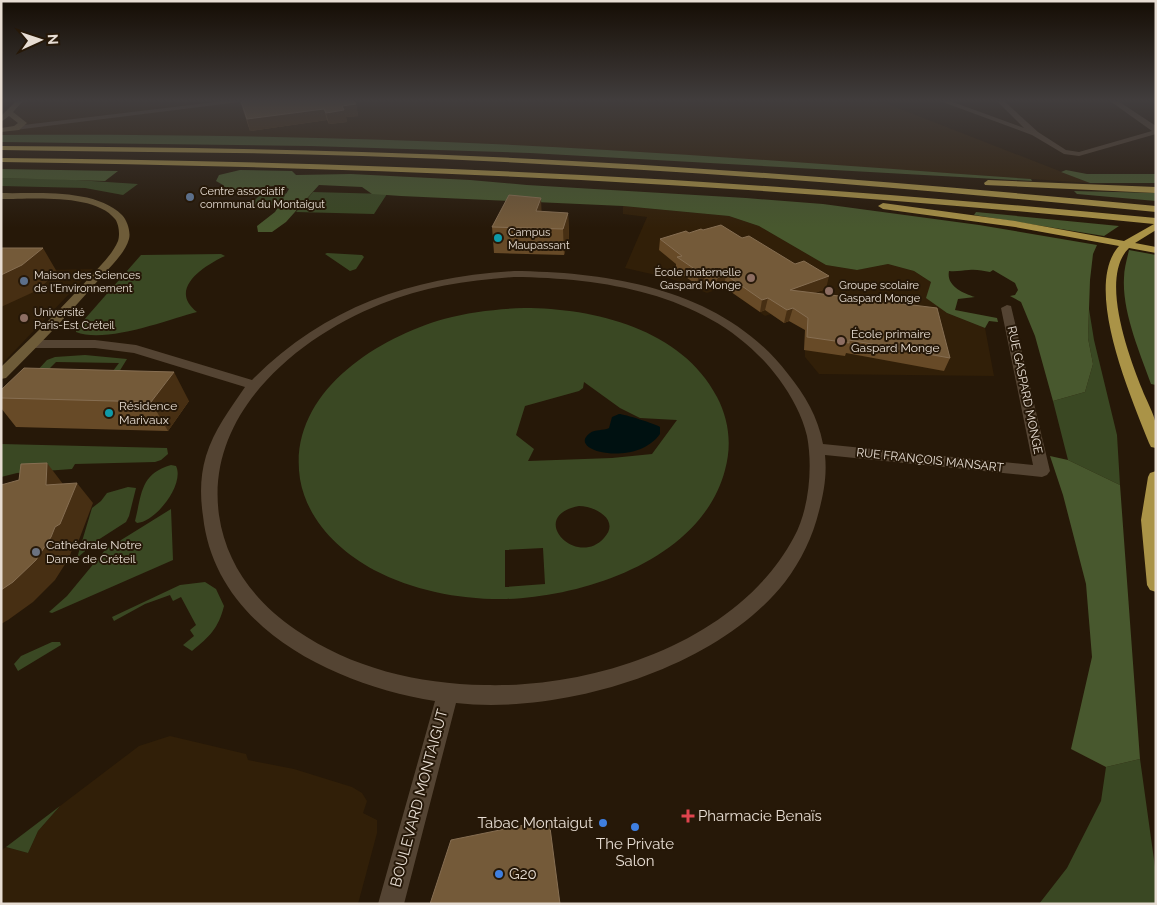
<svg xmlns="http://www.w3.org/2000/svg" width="1157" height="905" font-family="Raleway,sans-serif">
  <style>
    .built { fill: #311f08 }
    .green { fill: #3a4823; fill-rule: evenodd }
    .forest { fill: #48582e }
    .water { fill: #011 }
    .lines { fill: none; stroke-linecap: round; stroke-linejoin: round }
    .street { fill: #544433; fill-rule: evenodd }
    .secondary { fill: #6e5c39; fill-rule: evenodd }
    .highway { fill: #aa9347; fill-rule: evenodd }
    .wall { fill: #674a27 }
    .shaded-wall { fill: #472f13 }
    .building { fill: #745a39; stroke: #866e52 }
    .service-dot { fill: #5c6f8a; stroke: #261808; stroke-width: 2 }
    .culture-dot { fill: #0f9aa8; stroke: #261808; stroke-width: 2 }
    .education-dot { fill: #8d6e63; stroke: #261808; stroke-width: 2 }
    .worship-dot { fill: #6b7280; stroke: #261808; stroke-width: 2 }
    .health-dot { fill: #e0444e; stroke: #261808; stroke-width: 2 }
    .shop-dot { fill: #3f7fe0; stroke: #261808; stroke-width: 2 }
    .labels { text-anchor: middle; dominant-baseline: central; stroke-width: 4; stroke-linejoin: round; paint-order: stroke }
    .far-poi-label { font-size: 11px; fill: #e7ddd3; stroke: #261808; text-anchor: start }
    .poi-label { font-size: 12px; fill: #e7ddd3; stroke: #261808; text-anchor: start }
    .street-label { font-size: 12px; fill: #e7ddd3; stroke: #261808 }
    .near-street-label { font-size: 15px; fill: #e7ddd3; stroke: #261808 }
    .near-poi-label { font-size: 15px; fill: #e7ddd3; stroke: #261808; text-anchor: start }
  </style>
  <rect width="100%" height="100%" fill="#261808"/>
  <path class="built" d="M1 101H880L1090 183 605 150 365 140 119 135H1Z
    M623 206 729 216 759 226 826 265 857 270 888 264 914 271 931 282 927 298 947 313 985 328 994 376 819 374 805 357V330L790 321 784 323 771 314 765 316 724 287 707 293 669 278 625 268 647 217 623 214Z
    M93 269 1 365V271Z
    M170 736 246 754 248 760 294 769 352 787 362 793 367 801 363 813 377 820V833L358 904H11L1 901V851L3 849 6 847 28 853 38 831 60 806 139 746Z"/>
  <path class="green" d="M1 178 61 179 138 184 123 195 85 188 1 186Z
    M313 192 387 194 374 214 296 212Z
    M262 193 297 194 286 206 251 204Z
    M327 253 362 255 364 257 356 269 350 271 325 254Z
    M221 254 225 256C205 265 167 289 197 312 167 320 105 344 76 332V329L141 255Z
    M524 308C594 308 682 329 717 397 729 420 732 445 725 470 702 558 588 596 507 599 462 600 414 591 374 570 339 551 307 520 300 479 287 395 374 339 444 319 470 312 497 309 524 308ZM584 382 620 408 640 418 677 420 652 454 612 458 528 461 534 449 516 435 525 406 579 391 583 388ZM579 506C595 506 621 520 604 538 576 569 526 516 579 506ZM543 548 545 584 505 587V550Z
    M1089 309 1094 340 1117 435 1120 485 1068 460 1053 401 1085 392 1093 364 1088 338Z
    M85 355 127 359 119 372 113 371 119 363 56 362 45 373H35L47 360 55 357Z
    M1 444 167 448 168 454 161 460 155 462 75 464 72 469 17 473 1 477Z
    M171 465 176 466C185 484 156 522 137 523L135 521C142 494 140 474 171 465Z
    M128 487 136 488 129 516 126 522 98 540 77 558 92 508 101 501 107 493Z
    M171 509 173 560 52 613 49 612 67 596 105 550Z
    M205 582 216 589 224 606C218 629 210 636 192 651L183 645 194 636 190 630 196 625 181 597 173 601 170 595 145 604 114 621 112 617 180 585Z
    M52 642H60L61 645 18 671 14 664 21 656Z
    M1140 759 1156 874V904H1039L1067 868 1101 801 1106 767Z
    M60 806 38 831 28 853 6 847Z"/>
  <path class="forest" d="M1 135C203 134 406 138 607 150 749 158 890 169 1031 179L1032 181 530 153 311 146 1 142Z
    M1 169 118 171 105 181 1 178Z
    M240 170 292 171 296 175 351 174 470 180 527 185 746 198 823 204 979 225 1097 245 1093 254 1090 280 1088 338 1093 364 1085 392 1053 401 1035 336 1021 302 1010 296 1015 295 1018 290 1015 283 993 270 990 272C983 271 976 269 969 270 962 270 957 272 949 271 946 286 963 293 975 297L958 299 955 310 997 318 998 322 989 321 985 328 947 313 926 298 931 282 914 271 888 264 857 270 826 265 759 226 729 216 623 206 401 196 372 194 362 187 319 185 286 222 272 232H258L257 226 275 212 289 189 282 185 228 191 223 185 216 181 219 175Z
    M1066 170 1087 174H1156V183H1090L1061 172Z
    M1074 191 1156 193V201L1077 194Z
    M976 212 1119 226 1104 236 974 215Z
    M1129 250 1156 255V385L1151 384C1140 353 1122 312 1124 278 1124 269 1127 259 1129 250Z
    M1050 456 1068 460 1120 485 1140 759 1106 767 1071 749 1092 657 1086 584 1063 495Z"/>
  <path class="water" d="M619 414C624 414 656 424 660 427V434C636 468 565 451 590 433 595 429 603 431 609 428L612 417Z"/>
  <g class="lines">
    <path class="street" d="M224 101H248L15 130 11 128 15 126Z
      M940 101H950L1024 128 997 101H1004L1038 132 1066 150 1079 152 1152 131 1110 101H1118L1156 126V134L1079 156 1064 154 1032 135Z
      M514 271C613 272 724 290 788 374 805 395 818 417 823 444L1033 465 1001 308 1007 305 1011 306 1050 471 1047 475 1042 477 825 455C827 475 824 492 819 511 813 536 801 561 785 582 717 669 563 715 456 703L404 904H378L435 701C336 685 215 629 203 516 200 496 200 476 206 456 214 430 230 409 245 387L134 353 95 348H31L25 344 31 340H95L136 345 252 380C324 307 412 277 514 271ZM514 277C611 278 718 296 779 379 792 397 802 415 807 436 813 467 809 510 794 537 739 641 596 688 485 685 418 684 351 668 296 630 255 602 226 564 219 515 205 414 296 338 381 304 423 287 469 280 514 277Z"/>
    <path class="secondary" d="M16 101H23L13 112 27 123 19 130 1 132V128L14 126 18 123 9 116 1 122V116Z
      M1 193C36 194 95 188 122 215 127 220 131 232 129 239 125 253 111 266 102 276 72 311 39 345 6 378L1 379V367C31 338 62 308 90 277 100 266 112 255 118 241 120 235 119 224 115 219 95 193 31 199 1 199Z"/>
    <path class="highway" d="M1 146C121 147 241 148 362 152 627 160 892 181 1156 206V212C892 186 627 165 362 156 241 152 121 152 1 150Z
      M1 158C195 160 389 165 582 175 774 185 965 200 1156 218V230L1135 243 1156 247V253L1129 248C1099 277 1129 356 1142 389 1146 400 1154 413 1156 425 1157 432 1156 440 1156 448L1151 447 1149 443C1132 399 1082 287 1119 246L1015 227 883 209 878 206 883 203 1015 221 1124 241 1154 224C963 205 772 190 581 180 388 170 195 165 1 162Z
      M988 180 1156 187V193L985 185 984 183Z
      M1156 471V592L1150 590 1147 585 1141 520 1148 477 1150 473Z"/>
  </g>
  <path class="wall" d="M240 101 356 104 358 116 346 117 347 122 329 124 327 120 250 131Z
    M541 198V212L568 213 569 238 564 255 494 253 492 227Z
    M660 239 826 289 814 293 950 358 944 371 846 353 845 356 804 350 805 330 789 321 784 323 765 310 760 312 724 287 715 290 704 283 697 285 676 270V264L659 250Z
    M1 390 189 401 168 431 16 427 1 408Z"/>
  <path class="shaded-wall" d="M356 104 358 116 346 117 347 122 329 124 326 113 342 106Z
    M324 109 327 120 250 131 247 119Z
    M541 198 542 222 536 211Z
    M568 213 569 238 564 255 563 229Z
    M43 248 57 272 38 290 1 307V275Z
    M705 270 704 283 697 285 699 272Z
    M726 275 724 287 715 290 717 278Z
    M829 276 826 289 787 303 790 290Z
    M768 298 765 310 760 312 762 300Z
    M793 308 789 321 784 323 787 310Z
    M174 372 189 401 168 431 151 402Z
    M47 463 63 484 46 485Z
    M77 483 93 503 77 545 73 547 69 558 55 580 33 602 8 620 1 624V590L55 527Z"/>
  <path class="building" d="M241 101H354L356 104 342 106 344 110 326 113 324 109 247 119Z
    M509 195 541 198 536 211 568 213 563 229 492 227Z
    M721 225 742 238 749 236 795 264 804 261 829 276 790 290 937 308 950 358 849 340V343L807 337 808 318 793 308 787 310 768 298 762 300 726 275 717 278 705 270 699 272 677 257 682 256 660 239 686 231 689 233 701 229 703 230Z
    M1 248H43L22 265 1 275Z
    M24 368 174 372 151 402 1 398V390Z
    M47 463 46 485 77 483 60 524 55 527 51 537 36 560 13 582 1 590V485L19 480 21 464Z
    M549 820 560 904H430L451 840Z"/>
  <linearGradient id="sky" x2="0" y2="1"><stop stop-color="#150d04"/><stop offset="0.44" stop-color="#413d3d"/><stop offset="1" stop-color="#413d3d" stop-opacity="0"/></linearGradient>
  <rect width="1157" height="228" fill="url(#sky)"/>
  <g class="service-dot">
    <circle cx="190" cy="197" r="5"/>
    <circle cx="24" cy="281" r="5"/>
  </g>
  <g class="culture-dot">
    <circle cx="498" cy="238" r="5"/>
    <circle cx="109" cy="413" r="5"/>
  </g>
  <g class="education-dot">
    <circle cx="751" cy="278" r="5"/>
    <circle cx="829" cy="291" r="5"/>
    <circle cx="24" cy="318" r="5"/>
    <circle cx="841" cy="341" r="5"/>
  </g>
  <circle class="worship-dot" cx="36" cy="552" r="5"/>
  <path class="health-dot" d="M685.5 808.5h5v5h5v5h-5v5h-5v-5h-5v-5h5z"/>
  <g class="shop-dot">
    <circle cx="603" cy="823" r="5"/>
    <circle cx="635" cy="827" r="5"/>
    <circle cx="499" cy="874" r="5"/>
  </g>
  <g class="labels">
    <g class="far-poi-label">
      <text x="200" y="191">Centre associatif<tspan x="200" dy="13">communal du Montaigut</tspan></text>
      <text x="508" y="232">Campus<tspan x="508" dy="13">Maupassant</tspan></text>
      <text x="741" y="272" text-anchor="end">École maternelle<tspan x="741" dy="13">Gaspard Monge</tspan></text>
      <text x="34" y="275">Maison des Sciences<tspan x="34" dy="13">de l'Environnement</tspan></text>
      <text x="839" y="285">Groupe scolaire<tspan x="839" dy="13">Gaspard Monge</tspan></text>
      <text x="34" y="312">Université<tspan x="34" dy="13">Paris-Est Créteil</tspan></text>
    </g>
    <g class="poi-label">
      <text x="851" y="334">École primaire<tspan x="851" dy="14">Gaspard Monge</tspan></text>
      <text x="119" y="406">Résidence<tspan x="119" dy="14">Marivaux</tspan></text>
      <text x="46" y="545">Cathédrale Notre<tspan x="46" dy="14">Dame de Créteil</tspan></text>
    </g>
    <g class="street-label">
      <text transform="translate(1025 390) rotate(78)">RUE GASPARD MONGE</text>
      <text transform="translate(930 460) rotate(6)">RUE FRANÇOIS MANSART</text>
    </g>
    <g class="near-street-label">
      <text transform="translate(419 798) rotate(-75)">BOULEVARD MONTAIGUT</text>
    </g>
    <g class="near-poi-label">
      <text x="698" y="816">Pharmacie Benaïs</text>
      <text x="593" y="823" text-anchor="end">Tabac Montaigut</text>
      <text x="635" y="844" text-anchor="middle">The Private<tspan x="635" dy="17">Salon</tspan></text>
      <text x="509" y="874">G20</text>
    </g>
  </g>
  <rect width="1157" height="905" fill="none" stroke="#e7ddd3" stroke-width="5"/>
  <g transform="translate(40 40) rotate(87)" stroke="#261808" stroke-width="4" paint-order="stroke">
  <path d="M0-4L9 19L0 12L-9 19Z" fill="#e7ddd3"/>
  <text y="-8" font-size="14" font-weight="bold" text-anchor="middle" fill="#e7ddd3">N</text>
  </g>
</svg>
